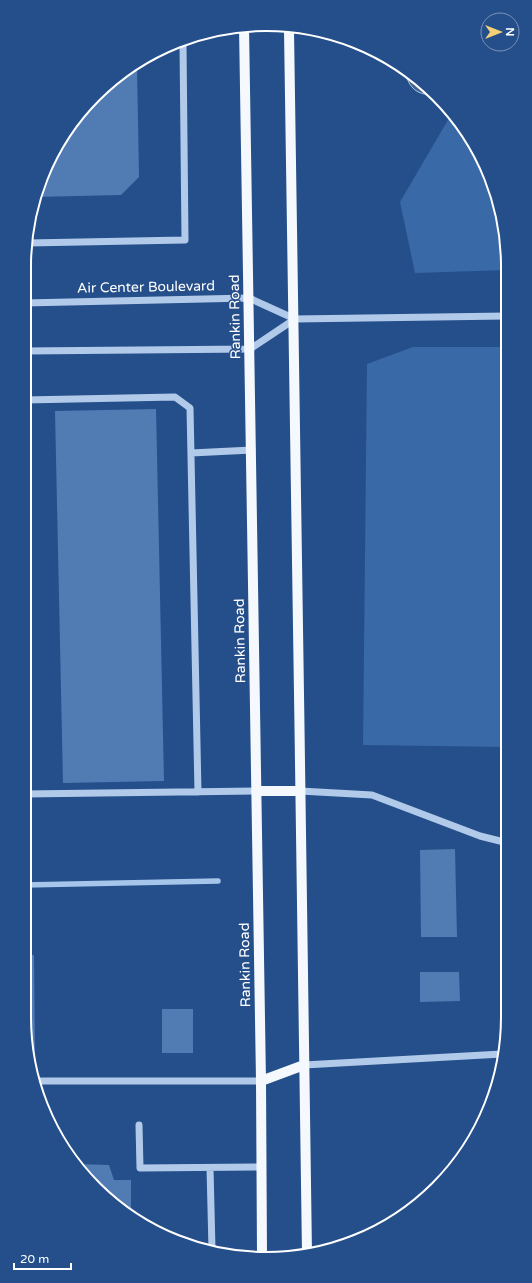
<svg xmlns="http://www.w3.org/2000/svg" width="532" height="1283" font-family="'Varela Round',sans-serif">
  <style>
    .green { fill: #3969a7 }
    .water { fill: #45638d; stroke: #a6c5eb }
    .lines { fill: none; stroke-linecap: round; stroke-linejoin: round }
    .stream { stroke: #a6c5eb; stroke-width: 5.5 }
    .building { fill: #517bb3 }
    .minor { stroke: #b2caea; stroke-width: 7 }
    .major { stroke: #f5f9fe; stroke-width: 10 }
    .labels { text-anchor: middle; dominant-baseline: central; stroke-width: 3; stroke-linejoin: round; paint-order: stroke }
    .street-label { font-size: 14px; fill: #fff; stroke: #254f8a }
    .rim { fill: none; stroke: #fff; stroke-width: 2 }
  </style>
  <rect width="100%" height="100%" fill="#254f8a"/>
  <path class="green" d="M452 113 489 173 506 234V270L415 273 400 202Z
    M413 347H506L507 747 363 745 367 364Z"/>
  <path class="water" d="M403 67 435 95C413 95 409 86 403 67Z"/>
  <g class="lines">
    <path class="stream" d="M24 885 218 881"/>
  </g>
  <path class="building" d="M137 66 139 177 121 195 35 197 37 188 84 107Z
    M156 409 164 781 63 783 55 411Z
    M455 849 457 937H421L420 850Z
    M24 955H34L35 1059H31L24 1017Z
    M420 972H459L460 1001 420 1002Z
    M162 1009H193V1053H162Z
    M77 1164 109 1165 114 1180H131V1211L127 1212 84 1176Z"/>
  <g class="lines">
    <path class="minor" d="M28 243 185 240 183 43
      M24 303 249 298 295 319 506 316
      M24 351 250 349 295 319
      M24 400 175 397 190 408 198 792
      M191 453 252 450
      M300 791 372 795 480 836 508 843
      M24 794 256 791
      M304 1065 502 1054
      M35 1081H261
      M139 1125 140 1168 262 1167
      M210 1168 212 1249"/>
    <path class="major" d="M244 26 261 1081 262 1256
      M289 30C297 438 300 846 307 1254
      M256 791H300
      M261 1081 304 1065"/>
  </g>
  <g class="labels">
    <g class="street-label">
      <text transform="translate(146 287) rotate(-1)">Air Center Boulevard</text>
      <text transform="translate(235 317) rotate(-91)">Rankin Road</text>
      <text transform="translate(240 641) rotate(-91)">Rankin Road</text>
      <text transform="translate(245 965) rotate(-91)">Rankin Road</text>
    </g>
  </g>
  <path d="M0 0H532V1283H0ZM266 31H266A235 235 0 0 1 501 266V1017A235 235 0 0 1 266 1252H266A235 235 0 0 1 31 1017V266A235 235 0 0 1 266 31Z" fill="#254f8a" fill-rule="evenodd"/>
  <path class="rim" d="M266 31H266A235 235 0 0 1 501 266V1017A235 235 0 0 1 266 1252H266A235 235 0 0 1 31 1017V266A235 235 0 0 1 266 31Z"/>
  <g transform="translate(500 32) rotate(90)"><circle r="19" fill="#254f8a" stroke="#7c95b9"/>
  <path d="M0-3L7 15L0 10L-7 15Z" fill="#f4d176"/>
  <text y="-6" font-size="11" font-weight="bold" text-anchor="middle" fill="#ffffff">N</text>
  </g>
  <path d="M14 1263v6h57v-6" fill="none" stroke="#ffffff" stroke-width="2"/>
  <text x="20" y="1263" font-size="12" fill="#ffffff" stroke="#254f8a" stroke-width="3" paint-order="stroke">20 m</text>
</svg>
